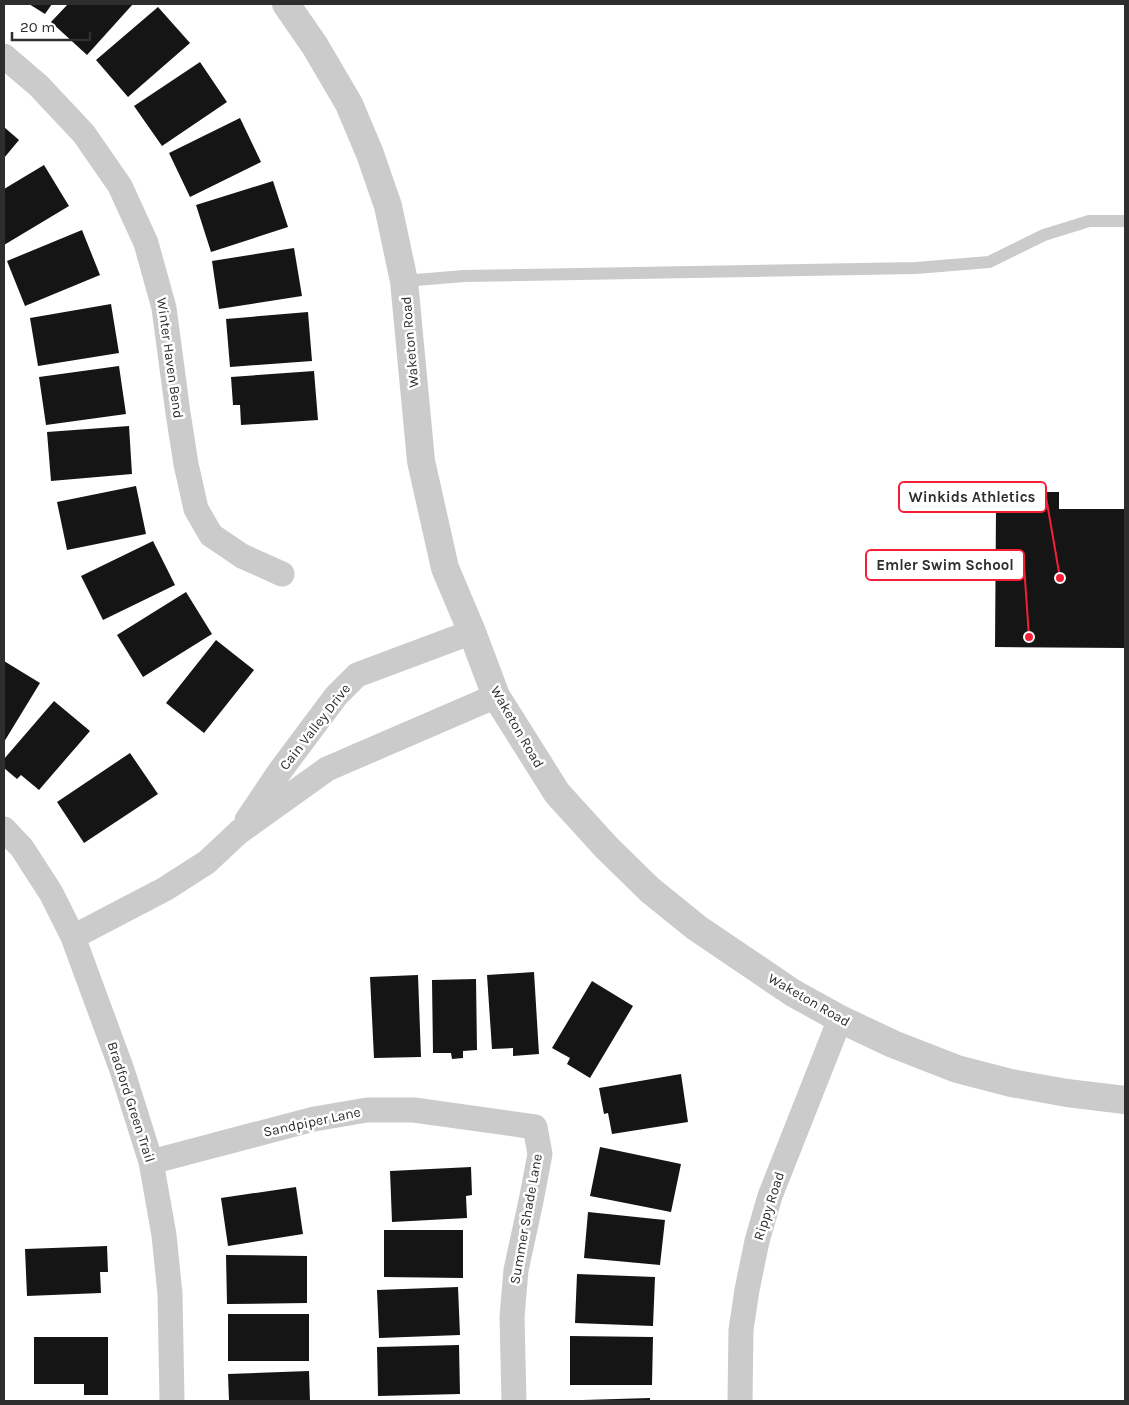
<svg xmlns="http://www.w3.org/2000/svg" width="1129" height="1405" font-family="Karla,sans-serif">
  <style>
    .building { fill: #151515 }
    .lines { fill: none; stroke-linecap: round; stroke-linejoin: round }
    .service { stroke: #cbcbcb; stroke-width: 12 }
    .minor { stroke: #cbcbcb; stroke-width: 25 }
    .tertiary { stroke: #cbcbcb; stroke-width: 28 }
    .labels { text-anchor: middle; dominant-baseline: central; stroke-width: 5; stroke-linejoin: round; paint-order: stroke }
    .street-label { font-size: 14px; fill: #2e2e2e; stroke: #fff }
    .leader { fill: none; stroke: #f61e37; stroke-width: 2 }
    .callout-dot { fill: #f61e37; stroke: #fff; stroke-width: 2 }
    .callout { fill: #fff; stroke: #f61e37; stroke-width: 2 }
    .callout-label { font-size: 15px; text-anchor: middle; font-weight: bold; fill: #2e2e2e }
  </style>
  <rect width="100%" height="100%" fill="#fff"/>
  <path class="building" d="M29 4H52L45 14Z
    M68 4H133L87 55 51 22Z
    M158 7 190 43 128 97 96 60Z
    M200 62 227 102 162 146 134 106Z
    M240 118 261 162 190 197 169 153Z
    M4 127 19 140 4 158Z
    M44 165 69 206 4 245V189Z
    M273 181 288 227 211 252 196 205Z
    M82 230 100 275 25 306 7 261Z
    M294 248 302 296 219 309 212 261Z
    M111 304 119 353 38 366 30 318Z
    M308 312 312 361 230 367 226 319Z
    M119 366 126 414 46 425 39 377Z
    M314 371 318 420 241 425 240 405H233L231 377Z
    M129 426 132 474 51 481 47 432Z
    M136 486 146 534 67 550 57 502Z
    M1029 492H1059V509H1125V648L995 647 996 508H1029Z
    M153 541 175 585 103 620 81 576Z
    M186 592 212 634 143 677 117 635Z
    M216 640 254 670 204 733 166 703Z
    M4 661 40 683 4 742Z
    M54 701 90 731 39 790 21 775 17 779 4 768V759Z
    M130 753 158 794 84 843 57 802Z
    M534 972 539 1054 513 1056V1048L492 1049 487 975Z
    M418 975 421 1057 374 1058 370 977Z
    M476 979 477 1050 463 1051V1058L452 1059 451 1053H433L432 980Z
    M592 981 633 1006 590 1078 567 1064 570 1058 552 1048Z
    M681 1074 688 1122 612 1134 608 1113 604 1114 599 1088Z
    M600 1147 681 1164 671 1212 590 1196Z
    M471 1167 472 1195 466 1196 467 1218 392 1222 390 1171Z
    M296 1187 303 1234 228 1246 221 1198Z
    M588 1212 665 1220 660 1265 584 1258Z
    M384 1230H463V1278L384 1277Z
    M107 1246 108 1272H100L101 1293 27 1296 25 1249Z
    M226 1255 307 1256V1303L227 1304Z
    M577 1274 655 1277 653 1326 575 1323Z
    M458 1287 460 1335 379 1338 377 1290Z
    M228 1314H309V1361H228Z
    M570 1336 653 1337 652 1385H570Z
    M34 1337H108V1395H84V1384H34Z
    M459 1345 460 1394 378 1396 377 1347Z
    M309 1371 310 1401H229L228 1374Z
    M650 1398V1401H583V1400Z"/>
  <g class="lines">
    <path class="service" d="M404 281 464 276 916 268 989 262 1044 235 1089 221H1125"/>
    <path class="minor" d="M4 56 39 86 84 134 120 186 146 243 164 308 178 413 186 464 196 509 211 535 242 556 282 574
      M247 820 280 771 336 696 357 675 472 632
      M4 829 22 848 51 893 73 937 122 1070 151 1162 164 1235 170 1294 172 1401
      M73 937 165 889 207 862 239 832 327 769 496 696
      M151 1162 314 1119 367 1110H414L535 1127 540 1154 531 1201 516 1270 512 1317 514 1401
      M740 1401 741 1330 747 1290 757 1241 770 1196 840 1019"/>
    <path class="tertiary" d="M286 4 315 46 349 104 370 154 388 206 404 281 421 461 445 568 472 632 496 696 557 793 606 847 650 890 697 928 793 993 840 1019 893 1044 957 1069 1011 1083 1067 1093 1125 1100"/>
  </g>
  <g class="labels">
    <g class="street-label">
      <text transform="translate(410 342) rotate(-95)">Waketon Road</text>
      <text transform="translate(170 358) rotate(82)">Winter Haven Bend</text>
      <text transform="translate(315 727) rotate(-52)">Cain Valley Drive</text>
      <text transform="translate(517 727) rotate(60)">Waketon Road</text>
      <text transform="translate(809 1000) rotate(30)">Waketon Road</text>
      <text transform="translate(131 1102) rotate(72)">Bradford Green Trail</text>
      <text transform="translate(312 1122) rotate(-12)">Sandpiper Lane</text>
      <text transform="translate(769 1206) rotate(-72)">Rippy Road</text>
      <text transform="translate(526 1219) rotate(-80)">Summer Shade Lane</text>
    </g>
  </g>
  <path class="leader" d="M1060 578L1046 497M1029 637L1024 565"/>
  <g class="callout-dot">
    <circle cx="1060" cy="578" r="5"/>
    <circle cx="1029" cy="637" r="5"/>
  </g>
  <g class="callout">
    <rect x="899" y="482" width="147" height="30" rx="5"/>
    <rect x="866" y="550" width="158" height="30" rx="5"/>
  </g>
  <g class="callout-label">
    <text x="972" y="502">Winkids Athletics</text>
    <text x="945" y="570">Emler Swim School</text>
  </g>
  <rect width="1129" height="1405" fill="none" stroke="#2e2e2e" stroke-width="10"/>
  <path d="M12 32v8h78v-8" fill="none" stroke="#2e2e2e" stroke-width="2.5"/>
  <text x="20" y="32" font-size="15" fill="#2e2e2e" stroke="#ffffff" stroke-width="4" paint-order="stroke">20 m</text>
</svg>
